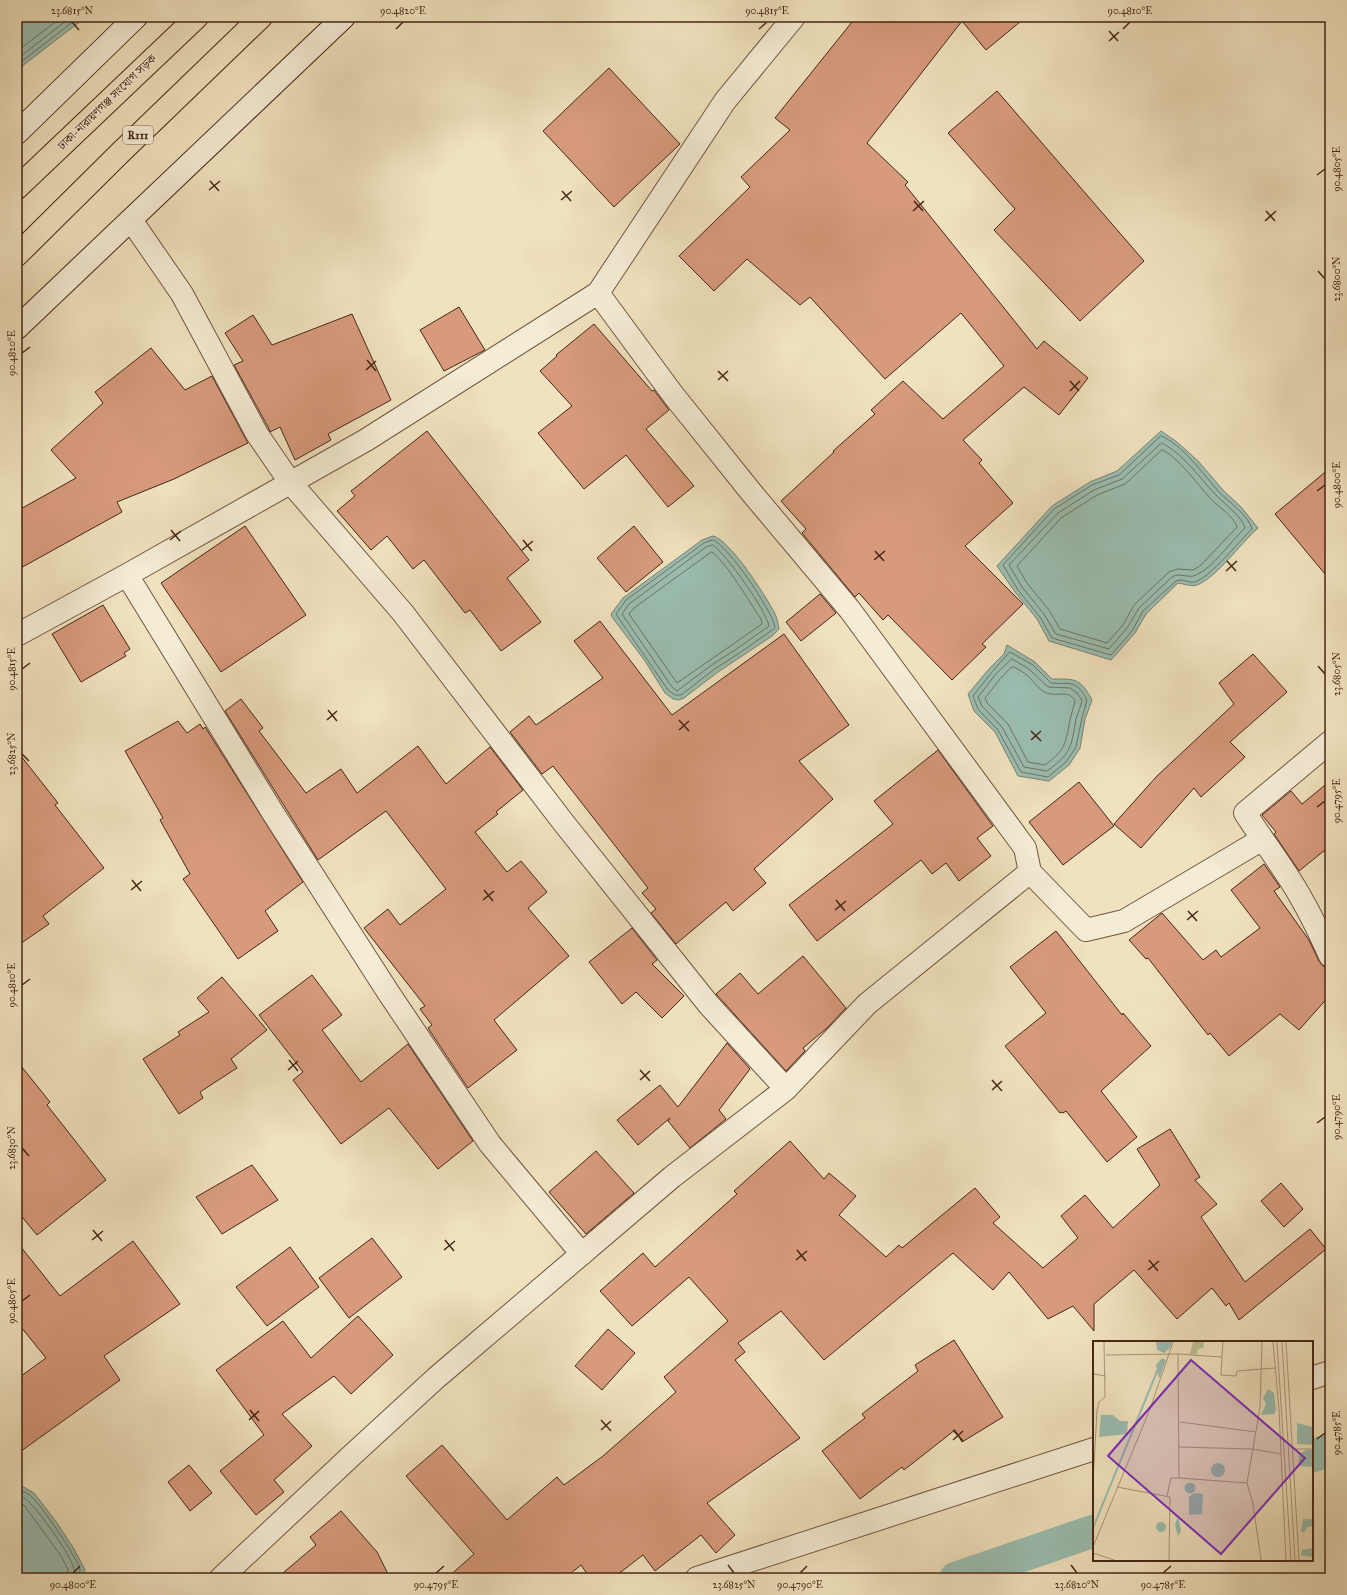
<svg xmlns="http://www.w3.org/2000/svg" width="1347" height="1595" font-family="'IM FELL Great Primer','Noto Serif Bengali',serif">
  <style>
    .water { fill: #9abeb1; stroke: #788173 }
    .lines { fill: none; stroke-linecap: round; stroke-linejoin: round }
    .shore { stroke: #707264; stroke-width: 1 }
    .canal { stroke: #9abeb1; stroke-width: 33 }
    .building { fill: #d79a7d; stroke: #462616 }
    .street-casing { stroke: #705540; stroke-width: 24 }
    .secondary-casing { stroke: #462616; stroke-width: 24 }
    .primary-casing { stroke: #462616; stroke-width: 24 }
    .street { stroke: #f5ecd5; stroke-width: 22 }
    .secondary { stroke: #f5ecd5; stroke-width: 22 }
    .primary { stroke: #f0e2be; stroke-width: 22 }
    .ticks { fill: none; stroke: #462616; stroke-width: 1.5 }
    .labels { text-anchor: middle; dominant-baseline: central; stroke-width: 3; stroke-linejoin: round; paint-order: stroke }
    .shield { fill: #f5ecd5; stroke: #7a614f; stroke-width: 1 }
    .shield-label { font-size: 11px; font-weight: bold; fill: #462616 }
    .street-label { font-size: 12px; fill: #462616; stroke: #f5ecd5 }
    .inset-river { fill: none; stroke: #9abeb1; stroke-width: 2 }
    .inset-road { fill: none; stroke: #ac977b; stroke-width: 1 }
    .view { fill: #7b2cbf; fill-opacity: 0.15; stroke: #7b2cbf; stroke-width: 2 }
    .inset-edge { fill: none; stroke: #462616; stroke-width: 2 }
    .neatline { fill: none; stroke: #462616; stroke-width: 1.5 }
    .ticks-label { font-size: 10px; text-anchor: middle; fill: #462616 }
  </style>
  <rect width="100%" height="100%" fill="#f0e2be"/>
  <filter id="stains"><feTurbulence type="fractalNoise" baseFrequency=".005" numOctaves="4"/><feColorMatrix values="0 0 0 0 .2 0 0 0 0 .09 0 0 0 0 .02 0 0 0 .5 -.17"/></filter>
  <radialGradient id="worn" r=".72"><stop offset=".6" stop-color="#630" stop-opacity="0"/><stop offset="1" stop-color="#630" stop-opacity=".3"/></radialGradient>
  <path class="water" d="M17 17H86L17 70Z
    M1161 431 1177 442 1198 461 1223 490 1242 508 1258 528C1241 543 1216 578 1197 585 1192 587 1184 584 1178 583L1146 614 1135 633 1111 660 1049 641 1037 619 1015 592 997 566 1052 506 1090 482 1117 471Z
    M713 536C730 540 765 595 774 612 777 617 778 623 779 629L772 636 718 672 684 698 679 700 673 699 665 693 645 661 612 617 611 614 623 598 702 540Z
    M1007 645 1035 662 1052 679C1076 679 1080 678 1092 700L1085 719 1080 748 1069 765 1049 781 1018 776 995 732 974 711 968 694 989 669 1004 654Z
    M20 1485 34 1493 57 1523 74 1549 85 1570 82 1578H17V1487Z"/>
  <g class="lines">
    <path class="shore" d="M17 51 62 17
      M17 59 71 17
      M17 65 79 17
      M1161 436C1182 444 1204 475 1219 492 1229 502 1249 516 1252 529 1240 540 1208 580 1194 582 1188 583 1182 578 1176 581L1143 611 1132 631 1111 655 1052 638 1040 617 1018 590 1003 565 1054 509 1092 485 1119 475Z
      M1162 443C1185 455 1199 478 1217 496 1225 505 1242 516 1245 528 1230 542 1214 567 1196 575 1189 579 1180 572 1172 577L1139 608 1127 628 1109 649 1056 634 1044 614 1022 587 1009 565 1058 513 1094 490 1122 479Z
      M1162 450C1178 456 1200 488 1212 500 1220 508 1234 517 1237 527L1200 566 1193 570 1177 569 1169 572 1134 605 1123 625 1107 643 1060 629 1049 610 1027 583 1017 566 1061 518 1097 495 1125 484Z
      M713 540C727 544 774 613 775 628L738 654 716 668 681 695H675L668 690 616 614 626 600 704 543Z
      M713 545C726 554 766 610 769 626L735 650 713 664 677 691 672 687 622 614 629 604 706 547Z
      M712 552C728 564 749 602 761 619L762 624 677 683 629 614 634 608Z
      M1010 652 1033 665 1051 683C1071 685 1075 678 1087 700L1082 718 1076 747 1066 762 1048 777 1021 772 998 730 978 709 973 696 992 672Z
      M1012 659 1029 669 1048 687 1070 688 1077 693 1082 700C1081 707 1078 712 1076 719 1071 747 1072 753 1047 771L1024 767 1002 727 982 706 978 697 995 675Z
      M1012 667H1014C1019 670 1024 672 1028 676 1033 681 1039 690 1047 693 1057 697 1069 689 1075 701 1074 706 1072 711 1071 716 1065 742 1068 748 1045 765L1028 762 1008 724 987 703 985 698 1000 679Z
      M17 1490C22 1490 27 1493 31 1496 42 1506 76 1556 80 1569 80 1572 79 1575 78 1578
      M17 1495C21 1496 25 1498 28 1501 40 1512 70 1554 74 1569 75 1572 73 1575 73 1578
      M17 1501 24 1505 61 1556 68 1570 67 1578"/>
    <path class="canal" d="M1312 1456 1330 1450
      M956 1578 1094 1531"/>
  </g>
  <path class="building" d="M856 17H1026L986 50 962 21 867 143 908 182 905 185 1037 349 1044 341 1088 378 1059 415 1024 387 963 440 982 460 979 463 1013 503 965 546 1023 604 982 644 986 647 952 680 888 615 883 620 859 593 855 597 802 533 806 529 781 501 834 452 833 451 875 414 871 410 903 381 943 419 1004 366 961 313 885 379 810 297 800 305 747 259 714 291 679 256 750 187 741 177 790 130 775 118Z
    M609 68 680 144 614 207 543 131Z
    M997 91 1144 261 1080 321 994 230 1015 209 948 133Z
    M459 307 485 350 444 371 420 330Z
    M352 314 391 400 328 434 331 440 295 460 280 427 270 432 268 427 234 365 243 361 225 333 253 315 272 345Z
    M594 324 652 391 654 390 669 410 646 429 694 486 668 507 626 455 584 489 538 433 572 406 540 371 557 356 556 355Z
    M151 348 185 390 212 376 248 443 174 479 117 502 122 512 17 570V511L76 478 51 450 103 403 95 392Z
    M427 431 529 560 507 578 541 622 501 651 470 610 465 613 424 560 413 569 387 536 371 550 337 511 355 496 351 491Z
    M1330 468V580L1275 514Z
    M245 526 306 615 221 672 161 583Z
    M634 526 663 562 626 592 597 558Z
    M820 594 836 613 801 641 786 622Z
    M103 605 130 649 124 653 126 656 81 682 52 634Z
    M600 621 672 715 784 634 849 725 799 761 833 799 754 869 766 883 733 911 726 902 676 944 651 913 656 909 642 893 648 888 553 766 542 774 510 732 529 716 536 725 603 678 574 641Z
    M1253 654 1287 692 1230 742 1245 757 1201 797 1194 788 1141 848 1114 824 1157 776 1234 704 1219 683Z
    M241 699 263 728 259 731 306 793 341 769 357 793 418 746 446 784 490 747 523 790 496 812 498 814 475 832 507 872 521 861 547 892 528 908 569 956 494 1020 517 1050 468 1088 428 1028 432 1025 420 1009 425 1006 364 928 388 909 400 925 446 889 386 811 318 860 225 711Z
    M178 721 187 733 200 724 203 729 205 727 303 882 265 911 278 931 238 959 183 879 190 874 160 820 163 818 125 751Z
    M938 750 993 826 977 838 991 856 959 881 946 863 932 874 921 860 817 941 789 905 893 824 874 801Z
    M17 751 58 803 55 805 104 868 43 916 49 924 17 946Z
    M1330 781V846L1299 871 1274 834 1276 832 1262 815 1291 791 1302 804Z
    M1079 782 1114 826 1063 865 1029 822Z
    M1264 864 1280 887 1274 891 1309 940 1319 961 1323 966 1330 968V995L1299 1030 1280 1014 1229 1056 1210 1033 1208 1035 1148 958 1146 959 1129 940 1162 913 1203 960 1216 950 1221 957 1260 928 1231 890Z
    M632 928 657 960 652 964 684 996 662 1018 636 992 622 1004 589 962Z
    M1056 931 1122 1015 1123 1013 1151 1046 1101 1091 1137 1137 1107 1162 1066 1111 1063 1113 1062 1112 1060 1113 1005 1046 1046 1013 1010 967Z
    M803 956 846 1008 827 1028 803 1048 805 1051 786 1071 716 994 740 973 758 994Z
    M312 975 342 1015 322 1030 361 1082 408 1044 473 1141 438 1169 389 1108 341 1144 293 1080 303 1072 259 1015Z
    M222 977 267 1030 231 1059 237 1068 200 1092 203 1098 179 1114 143 1059 180 1035 178 1032 209 1012 197 998Z
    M727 1043 750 1069 719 1110 726 1119 690 1148 668 1121 670 1118 638 1145 617 1120 660 1085 678 1107Z
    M17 1061 50 1102 47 1105 106 1180 37 1235 17 1211Z
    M1170 1129 1200 1177 1195 1180 1217 1204 1201 1217 1245 1282 1310 1229 1326 1249 1239 1320 1229 1303 1226 1306 1212 1288 1177 1319 1134 1270 1094 1304V1331L1073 1306 1048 1319 1009 1272 993 1290 953 1253 824 1360 781 1311 738 1343 745 1352 735 1360 800 1438 707 1503 735 1535 716 1553 701 1535 655 1571 643 1555 613 1578H590L581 1565 565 1578H447L474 1554 406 1476 442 1445 507 1520 557 1477 564 1485 603 1456 676 1392 664 1377 728 1321 689 1277 632 1326 600 1291 643 1253 655 1267 737 1194 734 1191 790 1141 824 1179 829 1173 856 1196 839 1215 886 1257 899 1245 902 1248 975 1188 1000 1217 993 1223 1043 1268 1078 1238 1061 1216 1085 1195 1113 1228 1160 1185 1137 1149Z
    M596 1151 634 1193 586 1234 549 1192Z
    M252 1165 278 1200 222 1234 196 1197Z
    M1281 1183 1303 1209 1284 1227 1261 1201Z
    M372 1238 402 1277 349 1318 319 1278Z
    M133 1241 180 1304 104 1356 120 1380 17 1454V1379L46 1358 17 1322V1242L60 1296Z
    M290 1247 319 1287 267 1326 236 1287Z
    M358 1316 393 1355 351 1394 334 1376 282 1414 312 1446 274 1480 284 1492 256 1515 220 1471 264 1435 216 1370 283 1321 311 1358Z
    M608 1329 635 1353 602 1390 575 1366Z
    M954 1340 1003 1417 962 1442 955 1430 904 1470 902 1467 860 1499 822 1451 865 1418 862 1414 918 1371 915 1365Z
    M189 1465 212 1493 190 1511 168 1482Z
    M341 1511 377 1552 390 1578H277L316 1545 310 1537Z"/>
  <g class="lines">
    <g class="street-casing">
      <path id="street" d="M131 220 182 294 257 434 290 482 403 613 563 822 709 1005 786 1089
        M127 575 273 813 388 992 490 1144 582 1254
        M17 635 127 575 366 440 598 293 725 101 794 17
        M1330 742 1245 813C1258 833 1272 852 1285 872 1303 898 1317 927 1330 956
        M1030 872 1086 930 1124 921 1261 840
        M1312 1378 1330 1372
        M221 1578 350 1457 436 1378 672 1177 786 1089 867 1004 1030 872 1025 848 850 610 751 492 674 396 598 293
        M697 1578 1094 1449"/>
    </g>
    <g class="secondary-casing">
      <path id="secondary" d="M17 133 136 17
        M17 328 344 17"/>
    </g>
    <g class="primary-casing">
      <path id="primary" d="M17 188 197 17
        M17 255 121 152 261 17"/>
    </g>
    <use href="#street" class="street"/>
    <use href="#secondary" class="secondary"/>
    <use href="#primary" class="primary"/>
  </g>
  <path class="ticks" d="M72 22 79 30M396 29 403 22M759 29 767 22M1123 29 1130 22M1109 31 1118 41M1109 41 1119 32M1317 175 1325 169M210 181 219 191M209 190 220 181M562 191 571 201M561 200 572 191M914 201 923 211M913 211 924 201M1266 211 1275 221M1265 221 1276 211M1318 271 1325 279M22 353 30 347M367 360 376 371M366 370 376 361M718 371 728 381M718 380 728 371M1070 381 1079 391M1070 391 1080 381M1317 491 1325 485M171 530 180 541M170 540 181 531M523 540 532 551M522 550 533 541M875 551 884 561M874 560 885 551M1227 561 1236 571M1226 571 1237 561M1318 666 1325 674M22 669 30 663M328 710 337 721M327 720 337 711M679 720 689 731M679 730 689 721M1031 731 1041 741M1031 740 1041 731M22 754 29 761M1317 807 1325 801M132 880 141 891M131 890 142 881M484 890 493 901M483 900 494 891M836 900 845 911M835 910 846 901M1188 911 1197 921M1187 920 1198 911M22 985 30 979M289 1060 298 1071M288 1070 298 1061M640 1070 650 1081M640 1080 650 1071M992 1080 1002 1091M992 1090 1002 1081M1317 1123 1325 1117M22 1148 29 1156M93 1230 102 1241M92 1240 103 1231M445 1240 454 1251M444 1250 455 1241M797 1250 806 1261M796 1260 807 1251M1149 1260 1158 1271M1148 1270 1159 1261M22 1301 30 1295M250 1410 259 1421M249 1420 259 1411M601 1420 611 1431M601 1430 611 1421M953 1430 963 1441M1317 1439 1325 1433M953 1440 963 1431M728 1565 734 1573M1071 1565 1077 1573M73 1573 80 1566M436 1573 444 1566M800 1573 807 1566M1163 1573 1171 1566"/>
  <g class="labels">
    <rect class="shield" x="123" y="126" width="30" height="18" rx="3"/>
    <g class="shield-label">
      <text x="138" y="135">R111</text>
    </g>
    <g class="street-label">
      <text transform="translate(107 102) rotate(-44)">ঢাকা-নারায়ণগঞ্জ সংযোগ সড়ক</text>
    </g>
  </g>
  <g transform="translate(1093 1341)">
    <rect width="220" height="220" fill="#f0e2be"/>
    <path d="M100 1H111L110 7 105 8 104 13H97Z" fill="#bac391"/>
    <path d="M63 1H79L77 7 71 12 64 9ZM69 17 73 19 66 38 63 24ZM175 48 181 52 183 69 181 73 168 74 173 63 170 57ZM8 74H20L27 80H35L34 93 6 96ZM204 82 220 86V104L204 103ZM213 109H220V126L206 125V113ZM118 129a7 7 0 1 1 14 0a7 7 0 1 1-14 0ZM91.5 147a5.5 5.5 0 1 1 11 0a5.5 5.5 0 1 1-11 0ZM101 152 110 153 109 173 96 174V156ZM85 175 88 190 85 195 82 184ZM210 178H220V185L214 186 211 192 208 190ZM63 186a5 5 0 1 1 10 0a5 5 0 1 1-10 0ZM220 207 219 216 208 214 209 209Z" fill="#9abeb1"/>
    <path class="inset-river" d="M0 187 65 28"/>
    <path class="inset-road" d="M180 1 186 69 193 219M184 1 198 219M189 1 202 219M193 1 206 219M85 13 129 16 128 34 143 35 144 30 182 27M13 14 85 13 86 137 154 142M129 16 130 1M0 33 13 35M87 81 163 91M86 106 159 108 188 113M201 108H220M0 141 4 70 6 61 12 56 11 1M24 146 77 156 76 219M74 155 78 137H86M0 206 57 68 80 1M0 212 21 219M168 219 160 163 154 142 167 67 169 1"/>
    <path class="view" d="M98 19 212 117 128 213 15 115Z"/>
    <rect width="220" height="220" class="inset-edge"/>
  </g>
  <rect width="1347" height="1595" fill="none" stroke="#f0e2be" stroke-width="44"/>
  <rect x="22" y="22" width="1303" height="1551" class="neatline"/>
  <g class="ticks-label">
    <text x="72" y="14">23.6815°N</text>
    <text x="403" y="14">90.4820°E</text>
    <text x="767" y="14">90.4815°E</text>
    <text x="1130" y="14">90.4810°E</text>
    <text transform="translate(1336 169) rotate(-90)" y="4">90.4805°E</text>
    <text transform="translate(1336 279) rotate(-90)" y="4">23.6800°N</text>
    <text transform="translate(11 353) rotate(-90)" y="4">90.4820°E</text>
    <text transform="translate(1336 485) rotate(-90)" y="4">90.4800°E</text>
    <text transform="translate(11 669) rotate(-90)" y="4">90.4815°E</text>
    <text transform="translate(1336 674) rotate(-90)" y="4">23.6805°N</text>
    <text transform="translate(11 754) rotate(-90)" y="4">23.6825°N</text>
    <text transform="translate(1336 801) rotate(-90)" y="4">90.4795°E</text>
    <text transform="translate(11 985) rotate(-90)" y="4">90.4810°E</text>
    <text transform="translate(1336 1117) rotate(-90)" y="4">90.4790°E</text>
    <text transform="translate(11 1148) rotate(-90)" y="4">23.6830°N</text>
    <text transform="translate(11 1301) rotate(-90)" y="4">90.4805°E</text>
    <text transform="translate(1336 1433) rotate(-90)" y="4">90.4785°E</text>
    <text x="73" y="1588">90.4800°E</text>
    <text x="436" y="1588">90.4795°E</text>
    <text x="734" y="1588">23.6825°N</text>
    <text x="800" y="1588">90.4790°E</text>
    <text x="1077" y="1588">23.6820°N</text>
    <text x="1163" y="1588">90.4785°E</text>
  </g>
  <rect width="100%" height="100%" filter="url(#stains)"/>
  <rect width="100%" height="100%" fill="url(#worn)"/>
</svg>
